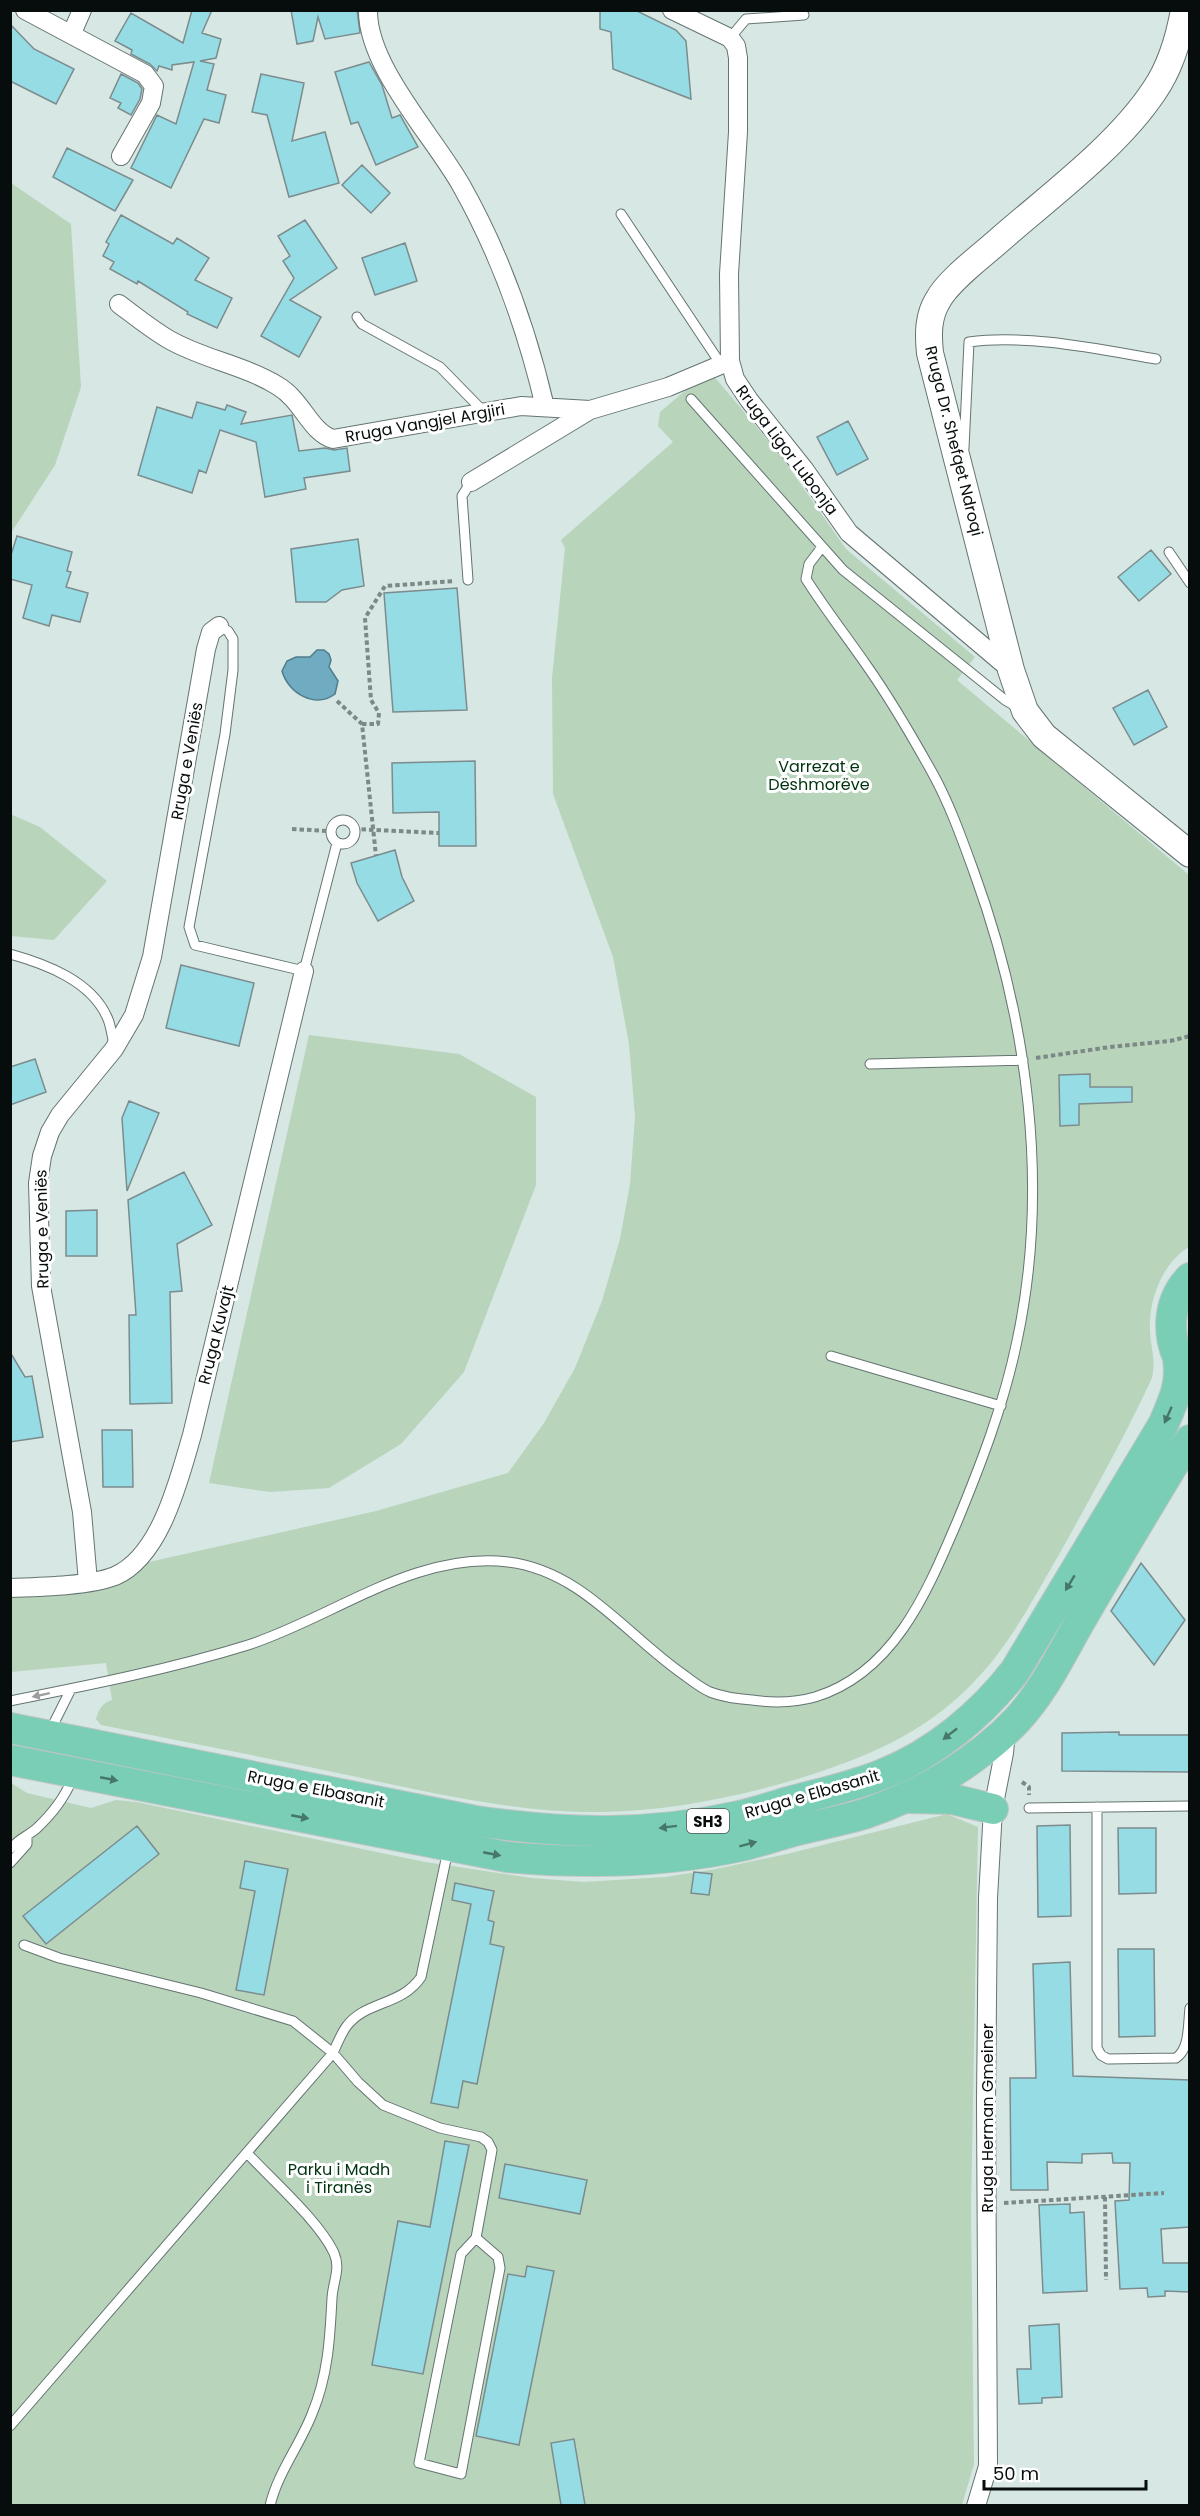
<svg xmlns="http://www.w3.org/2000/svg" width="1200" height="2516" font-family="Poppins,sans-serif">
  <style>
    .green { fill: #b8d4bb }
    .water { fill: #6fabc1; stroke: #507c8b; stroke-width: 1.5 }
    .building { fill: #96dce4; stroke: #7c8c8e; stroke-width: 1.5 }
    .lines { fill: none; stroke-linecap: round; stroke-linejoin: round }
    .service-casing { stroke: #657472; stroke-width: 11 }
    .minor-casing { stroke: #657472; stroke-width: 20 }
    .secondary-casing { stroke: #657472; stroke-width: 28 }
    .primary-casing { stroke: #c3c5c5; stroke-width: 32 }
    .path { stroke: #7d8987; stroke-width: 4; stroke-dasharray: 4.5 3; stroke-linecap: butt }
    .service { stroke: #fff; stroke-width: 9 }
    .minor { stroke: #fff; stroke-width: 18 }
    .secondary { stroke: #fff; stroke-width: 26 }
    .primary { stroke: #79ceb5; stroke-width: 30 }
    .oneway { fill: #467769 }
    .oneway2 { fill: #9c9e9e }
    .labels { text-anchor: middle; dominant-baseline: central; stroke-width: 6; stroke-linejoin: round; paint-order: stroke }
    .shield { fill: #fff; stroke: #515655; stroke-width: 1.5 }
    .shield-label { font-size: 15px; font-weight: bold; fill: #070d0c }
    .street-label { font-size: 16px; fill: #070d0c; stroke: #fff }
    .park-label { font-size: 16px; fill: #01330f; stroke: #fff }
  </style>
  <rect width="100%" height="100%" fill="#d6e7e4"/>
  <path class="green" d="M11 183 71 224 81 387 55 465 11 533Z
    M712 374 781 456 846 549 975 657 957 680 1189 875V1247C1162 1263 1148 1301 1150 1332 1151 1350 1156 1359 1152 1378 1123 1440 1090 1499 1057 1558 1032 1601 1008 1648 972 1684 923 1734 867 1757 801 1778 737 1797 669 1811 602 1812 519 1813 437 1794 357 1777 272 1759 186 1742 101 1725L96 1719C99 1709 102 1703 112 1700L106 1663 11 1672V1593L376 1511 508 1473 544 1423 575 1368 602 1301 620 1239 630 1184 635 1117 629 1044 613 957 553 794 552 678 565 548 561 540 673 442 658 426 660 412 699 379Z
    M10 814 40 827 107 881 54 940 11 936Z
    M309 1035 459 1054 536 1097V1185L464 1372 401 1444 329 1488 270 1492 209 1483Z
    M11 1783 27 1793 91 1808 116 1800 136 1802 425 1862 532 1878 584 1882 665 1877 716 1869 787 1854 947 1814 978 1827 971 2208 974 2464 962 2505 11 2506Z"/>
  <path class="water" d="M317 650H324L329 654 331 660 329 667 338 681 335 694C315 709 288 693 282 671L287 661 296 657H310Z"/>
  <path class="building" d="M192 10H212L202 33 221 39 216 58 200 61 214 64 207 90 226 95 219 123 204 119 171 188 131 168 157 115 176 124 194 62 172 65V70L159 66 157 71 150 64 131 54 132 50 115 41 131 13 183 43Z
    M291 10H357L360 33 325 39 318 17 313 41 297 44Z
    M600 10H635L676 30 686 41 691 99 613 69 611 32 600 29Z
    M10 24 34 49 74 69 56 104 10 81Z
    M369 62 382 85 392 118 400 115 418 147 376 165 358 122 351 124 335 72Z
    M121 74 138 83 142 89 140 99 131 115 118 108 121 103 110 98Z
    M261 74 304 83 292 141 325 132 339 183 289 197 267 115 252 112Z
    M67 148 133 180 115 211 53 177Z
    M362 165 390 193 371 213 342 185Z
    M121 215 173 244 177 238 209 258 195 280 232 298 217 328 187 314 188 312 138 281 137 284 110 269 114 262 103 256 109 244 106 242Z
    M305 220 337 268 290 300 321 317 299 357 261 336 294 278 283 261 290 256 278 236Z
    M405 243 417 281 375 295 362 258Z
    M197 402 225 410 227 405 246 412 241 424 292 415 299 451 325 448 334 450 347 448 350 471 304 478 306 489 265 497 256 442 220 430 206 473 199 470 192 493 138 475 157 407 192 418Z
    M848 421 868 459 837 475 817 437Z
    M17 536 72 552 67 571 71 572 66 587 88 593 80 622 52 615 49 626 23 618 32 585 10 579V558Z
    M358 539 364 586 342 590 326 602H296L291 549Z
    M1151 550 1171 574 1139 601 1118 577Z
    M457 588 467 710 393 712 384 593Z
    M1148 690 1167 727 1134 745 1113 708Z
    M475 761 476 846H439V812L393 813 392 763Z
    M395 850 402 877 414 901 378 921 357 883 351 863Z
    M181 965 254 983 239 1046 166 1028Z
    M35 1059 46 1092 10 1105V1067Z
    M1090 1074V1087H1132V1102L1079 1104V1125L1060 1126 1059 1075Z
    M129 1101 159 1113 127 1191 122 1118Z
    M184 1172 212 1225 177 1244 182 1291 170 1292 172 1403 130 1404 129 1315H136L128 1200Z
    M97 1210V1256H66V1211Z
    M10 1352 25 1377 32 1376 43 1437 10 1442Z
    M102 1430H132L133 1487H103Z
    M1141 1563 1185 1620 1154 1665 1111 1611Z
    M1119 1732V1735H1190V1772L1062 1771V1733Z
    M1070 1825 1071 1916 1038 1917 1037 1826Z
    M137 1826 159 1854 46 1944 23 1916Z
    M1118 1828H1156V1893L1119 1894Z
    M245 1861 288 1869 264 1995 236 1990 255 1891 240 1888Z
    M694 1872 712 1874 709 1895 691 1893Z
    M455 1883 494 1891 488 1920 494 1922 490 1944 504 1947 477 2084 463 2081 458 2108 431 2103 471 1904 452 1900Z
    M1118 1949H1154L1155 2036 1119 2037Z
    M1070 1962 1073 2076 1190 2080V2227L1161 2229 1163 2263H1190V2292L1165 2291V2296L1148 2297 1147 2288 1120 2289 1115 2201 1129 2200 1130 2163H1113L1112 2153 1082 2154V2163L1047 2162 1048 2190H1011L1010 2078H1036L1033 1964Z
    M445 2141 469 2145 423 2374 372 2365 398 2221 430 2227Z
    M505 2164 587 2180 580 2214 499 2198Z
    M1070 2204V2213L1084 2212 1087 2291 1043 2293 1039 2205Z
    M527 2266 554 2271 519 2445 476 2436 508 2274 525 2277Z
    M1059 2324 1062 2397 1042 2398V2403L1019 2404 1017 2369H1031L1029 2326Z
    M574 2439 585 2505H561L551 2443Z"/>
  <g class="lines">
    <g class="service-casing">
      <path id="service" d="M730 38 746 19 804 15
        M621 214 720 363
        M357 317 362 324 440 367 484 412
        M691 399 843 570 1005 700 1017 707
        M964 448 969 342C1027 334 1097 349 1156 359
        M1169 552 1190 583
        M468 580 462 496 471 482
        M219 626 228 631 233 639V670L225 734 189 927 195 945 304 971 337 843
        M331 832a12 12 0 1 1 24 0a12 12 0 1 1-24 0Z
        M10 954C46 964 91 981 107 1017 111 1025 112 1036 114 1045
        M870 1064 1023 1060
        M831 1356 1001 1406
        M10 1701C90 1685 171 1669 248 1645 332 1618 415 1551 508 1562 582 1571 626 1635 684 1675 692 1681 701 1688 710 1692 723 1697 738 1699 752 1700 773 1703 794 1703 815 1697 894 1673 927 1592 957 1522 981 1464 1004 1404 1017 1341 1050 1187 1028 1020 974 872 962 839 950 805 933 774 913 738 891 700 867 666 847 637 825 609 806 579L809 564 822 547
        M50 1731 71 1689
        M1097 1807V2048L1101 2055 1108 2059 1176 2058C1190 2049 1188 2024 1190 2008
        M1029 1808 1190 1806
        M10 1849C20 1838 26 1837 36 1829 54 1812 64 1798 74 1776
        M10 1863 27 1844V1836
        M24 1945 59 1958 201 1993 293 2021 333 2053 358 2082 383 2105 440 2128 481 2137 488 2142 492 2150 476 2238 461 2254 419 2463 461 2474 500 2268 498 2257 476 2238
        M247 2153C272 2180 319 2221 334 2253 341 2269 333 2281 332 2298 330 2338 328 2376 312 2414 300 2445 277 2474 270 2506
        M10 2426 333 2053C337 2044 341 2034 346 2027 364 2001 402 2006 421 1977L448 1850"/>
    </g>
    <g class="minor-casing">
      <path id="minor" d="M25 10 145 74 154 86 151 103 121 156
        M368 10C367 66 434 137 461 185 500 254 527 330 545 407
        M672 10 730 38 736 46 738 58V132L729 274 730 361 735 379 749 400 804 469 849 533 1011 670
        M72 33 82 10
        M119 304C135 316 151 329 168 339 202 359 244 365 278 386 303 401 310 432 333 439L521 406 590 410 668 387 730 361
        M471 482 590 410
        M88 1582 82 1512 41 1286 38 1183 42 1156 50 1132 60 1115 114 1049 134 1015 152 957 206 649 211 632 219 626
        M10 1588C39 1587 90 1586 115 1576 161 1556 179 1479 192 1435L304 971
        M976 2506 988 2466 986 2103 988 1898 993 1809 1004 1753 1006 1731"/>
    </g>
    <g class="secondary-casing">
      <path id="secondary" d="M1184 10C1179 38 1170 68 1154 91 1117 147 1047 198 996 243 980 257 948 281 938 300 928 316 928 334 930 353L1011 670 1025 711 1044 736 1190 854"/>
    </g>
    <g class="primary-casing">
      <path id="primary" d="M1189 1374C1166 1347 1164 1305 1190 1278
        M10 1728 476 1821C566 1834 650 1836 739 1816 757 1812 774 1806 792 1801 822 1793 854 1786 883 1774 934 1754 982 1714 1015 1671L1163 1425C1173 1402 1182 1384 1178 1359
        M10 1760 507 1857C585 1864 664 1863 741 1846 759 1842 776 1836 794 1831 817 1825 841 1821 864 1814 920 1795 976 1763 1017 1720 1043 1692 1060 1657 1078 1625 1109 1571 1141 1518 1173 1465L1190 1440
        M910 1798 952 1799 993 1809"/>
    </g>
    <path class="path" d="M337 701 362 724 376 856
      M362 724H378L379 713 371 700 365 618 385 586 455 581
      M292 829 327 831
      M354 829 439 833
      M1036 1058 1110 1047 1170 1041 1190 1036
      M1022 1782 1029 1787V1795
      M1105 2197 1106 2280
      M1004 2203 1164 2193"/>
    <use href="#service" class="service"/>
    <use href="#minor" class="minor"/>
    <use href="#secondary" class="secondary"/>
    <use href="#primary" class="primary"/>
  </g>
  <defs><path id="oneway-solid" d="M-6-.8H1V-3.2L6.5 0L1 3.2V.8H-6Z" transform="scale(1.5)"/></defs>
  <g class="oneway">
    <use href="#oneway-solid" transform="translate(1168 1415) rotate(114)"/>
    <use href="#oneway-solid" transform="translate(1070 1583) rotate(121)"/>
    <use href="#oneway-solid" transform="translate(950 1734) rotate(142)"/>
    <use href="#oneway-solid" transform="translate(109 1779) rotate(11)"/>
    <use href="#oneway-solid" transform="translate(300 1817) rotate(11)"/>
    <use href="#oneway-solid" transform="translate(668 1827) rotate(173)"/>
    <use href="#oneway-solid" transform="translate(748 1844) rotate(-15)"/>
    <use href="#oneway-solid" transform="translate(492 1854) rotate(11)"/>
  </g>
  <use class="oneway2" href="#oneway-solid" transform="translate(41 1695) rotate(168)"/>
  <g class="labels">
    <rect class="shield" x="687" y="1809" width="42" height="24" rx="4.5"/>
    <g class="shield-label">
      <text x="708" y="1821">SH3</text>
    </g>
    <g class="street-label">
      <text transform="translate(425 423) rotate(-10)">Rruga Vangjel Argjiri</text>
      <text transform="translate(954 441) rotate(76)">Rruga Dr. Shefqet Ndroqi</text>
      <text transform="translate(787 450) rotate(53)">Rruga Ligor Lubonja</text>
      <text transform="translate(187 761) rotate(-80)">Rruga e Veniës</text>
      <text transform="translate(42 1229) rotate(-91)">Rruga e Veniës</text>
      <text transform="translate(216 1335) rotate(-76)">Rruga Kuvajt</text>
      <text transform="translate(316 1789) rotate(11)">Rruga e Elbasanit</text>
      <text transform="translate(812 1794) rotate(-16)">Rruga e Elbasanit</text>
      <text transform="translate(987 2118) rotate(-90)">Rruga Herman Gmeiner</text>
    </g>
    <g class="park-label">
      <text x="819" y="766">Varrezat e<tspan x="819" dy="18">Dëshmorëve</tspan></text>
      <text x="339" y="2169">Parku i Madh<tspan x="339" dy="18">i Tiranës</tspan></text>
    </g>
  </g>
  <rect width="1200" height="2516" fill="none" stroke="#070d0c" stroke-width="24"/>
  <path d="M984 2480v9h162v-9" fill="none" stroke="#070d0c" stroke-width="3"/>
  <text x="993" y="2480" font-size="18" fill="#070d0c" stroke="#ffffff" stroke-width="4.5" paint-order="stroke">50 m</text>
</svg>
